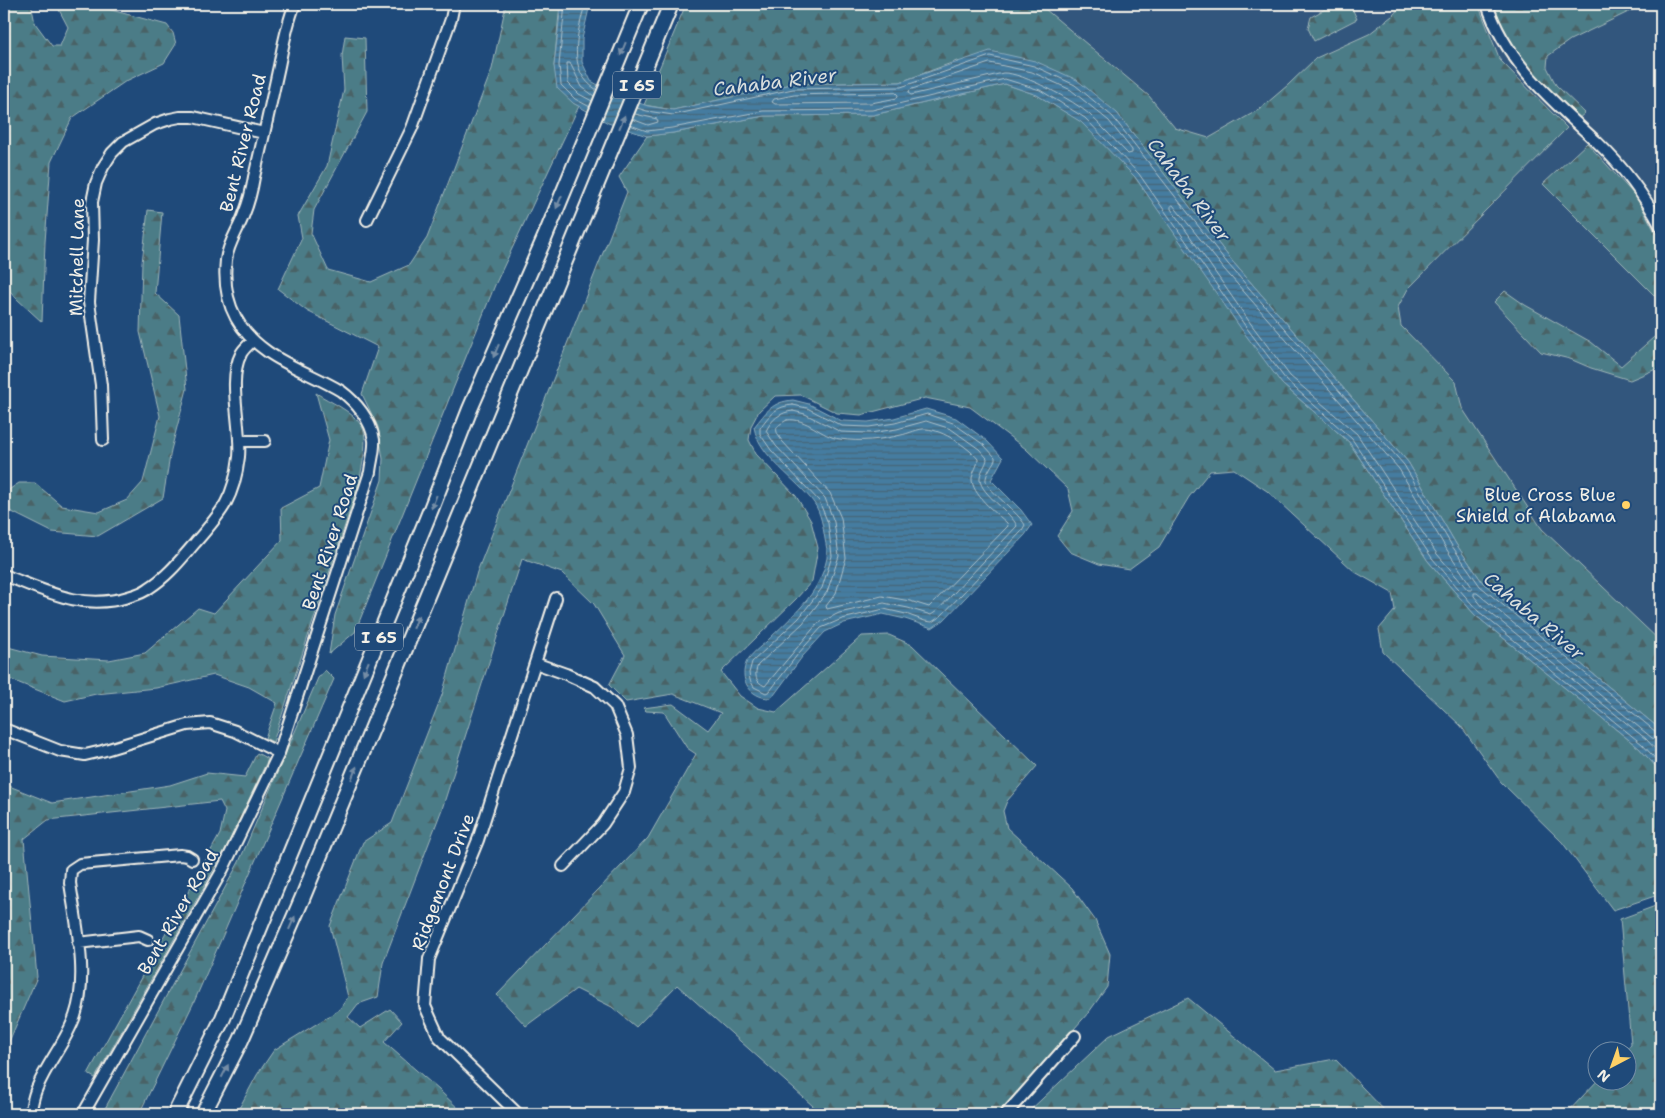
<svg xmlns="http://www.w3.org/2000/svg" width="1665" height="1118" font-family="'Shantell Sans',sans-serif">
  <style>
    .built { fill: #33577d }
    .forest { fill: url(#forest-firs); stroke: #a0b6b8 }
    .water { fill: url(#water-rules); stroke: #8aabbd }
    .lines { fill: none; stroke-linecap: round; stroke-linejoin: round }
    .shore { stroke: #aec2cb; stroke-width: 1 }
    .minor-casing { stroke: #f4f1e8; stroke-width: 14 }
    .highway-casing { stroke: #f4f1e8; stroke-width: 18 }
    .minor { stroke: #1f4a7a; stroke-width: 10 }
    .highway { stroke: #1f4a7a; stroke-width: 14 }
    .oneway { fill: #748da6 }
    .poi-dot { fill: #ffd166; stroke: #1f4a7a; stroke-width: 2 }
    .labels { text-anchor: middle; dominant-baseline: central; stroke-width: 4; stroke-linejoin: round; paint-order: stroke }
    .shield { fill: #1f4a7a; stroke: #b4bfc7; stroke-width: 1 }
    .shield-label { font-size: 16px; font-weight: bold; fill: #f4f1e8 }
    .street-label { font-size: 18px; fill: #f4f1e8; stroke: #1f4a7a }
    .poi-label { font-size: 18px; fill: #f4f1e8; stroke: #1f4a7a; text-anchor: end }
    .water-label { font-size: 19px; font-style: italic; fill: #dadfdd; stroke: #1f4a7a }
  </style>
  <defs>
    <pattern id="forest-firs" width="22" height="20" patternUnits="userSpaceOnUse" patternTransform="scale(1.25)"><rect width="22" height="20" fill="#4b7c87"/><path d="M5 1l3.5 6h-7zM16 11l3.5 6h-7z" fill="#4a6266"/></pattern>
    <pattern id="water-rules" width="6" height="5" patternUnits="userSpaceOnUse" patternTransform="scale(1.25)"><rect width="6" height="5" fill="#447ca0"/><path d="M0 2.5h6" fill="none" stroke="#466578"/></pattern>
  </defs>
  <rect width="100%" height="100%" fill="#1f4a7a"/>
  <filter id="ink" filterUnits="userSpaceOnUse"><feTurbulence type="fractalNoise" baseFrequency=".02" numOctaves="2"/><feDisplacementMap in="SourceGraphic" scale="10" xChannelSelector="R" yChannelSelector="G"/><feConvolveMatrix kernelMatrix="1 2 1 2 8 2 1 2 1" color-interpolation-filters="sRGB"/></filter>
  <g filter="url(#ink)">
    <path class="built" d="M1010 4H1661V689Z"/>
    <path class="forest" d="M4 4H31L35 23 52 46H60L68 27 56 4H89L167 25 173 33 176 44 164 63 126 81 72 118 51 162 45 242 42 322 17 299 4 284Z
      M506 4H560L554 66 573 103 579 106 495 285 355 632 329 654 335 615 382 480 383 459 378 427 362 394 378 347 307 311 278 289 302 238 298 216 327 166 344 90 342 56 345 36 365 38 367 112 314 210 311 233 328 270 371 282 409 265 427 238 492 69Z
      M686 4H1039L1149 96 1175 128 1209 138 1260 109 1288 85 1316 58 1369 34 1392 16 1403 4H1478L1500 60 1567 128 1408 289 1398 307 1401 326 1456 382 1462 408 1542 529 1661 642V730L1483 583 1456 544 1408 462 1232 261 1117 113 957 61 900 82 792 84 673 110 644 105Z
      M1334 4H1350L1357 19 1314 41 1308 28 1311 17Z
      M1511 4H1645L1570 40 1548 56 1547 67 1556 85 1585 113 1578 119 1533 76 1512 50 1495 10Z
      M1005 84 1037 95 1082 122 1135 177 1282 384 1349 442 1428 561 1475 615 1639 748 1661 772V894L1613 910 1562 842 1501 782 1461 726 1383 652 1379 629 1395 610 1392 593 1355 572 1267 491 1234 469 1210 471 1189 497 1159 547 1129 569 1099 564 1070 552 1057 536 1073 511 1068 489 1026 449 970 407 925 398 861 415 837 413 801 395 775 396 759 411 751 426 749 440 756 454 796 496 811 521 818 548 812 581 796 599 721 672 740 696 758 708 776 712 862 636 889 635 912 645 1037 766 1007 801 1003 811 1007 828 1072 888 1095 920 1110 954 1107 987 1089 1012 999 1114H822L677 985 636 1027 612 1007 576 989 526 1026 497 995 648 838 696 754 687 748 664 712 646 711 643 708 673 704 708 730 721 713 673 694 626 702 609 685 625 655 594 604 562 573 522 559 442 809 383 963 378 997 358 1004 348 1017 360 1028 390 1009 402 1022 384 1042 439 1090 464 1114H236L257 1075 274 1050 339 1010 348 997 330 926 363 842 392 823 442 695 477 572 627 192 619 177 647 136 673 133 764 116 873 115Z
      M1587 143 1637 198 1661 243V302L1543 184Z
      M148 210 162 212 155 293 179 315 187 389 171 450 163 498 98 536 52 532 4 508V493L19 483H35L62 506 99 512 127 500 143 482 160 416 140 332 142 263Z
      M1505 291 1525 305 1591 342 1621 366 1661 331V363L1656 369 1630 380 1591 368 1570 359 1541 352 1494 302Z
      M316 393C330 402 351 410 361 425 370 436 361 470 359 483L273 742 265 738 277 703 249 687 214 675 156 688 96 694 65 701 4 677V646L42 656 109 660 145 653 198 608 214 613 282 540 281 508 319 488 329 440Z
      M325 670 334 679 194 1002 139 1114H102L239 862 318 678Z
      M257 753 268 759 226 848 95 1078 88 1074 220 834 225 811 220 801 48 820 24 839 37 977 5 1051 4 1058V934L7 899 4 871V784L52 803 170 785 207 773 245 777Z
      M1661 904V1114H1566L1598 1080H1628V1050H1626L1631 1044 1620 919Z
      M1188 998 1275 1070 1335 1059 1388 1114H1026L1109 1036Z"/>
    <path class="water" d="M561 4H590L582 39V62L591 81 618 96 648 106 673 110 792 84 900 82 990 51 1035 61 1077 80 1117 113 1232 261 1408 462 1456 544 1483 583 1661 730V772L1639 748 1475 615 1428 561 1349 442 1282 384 1242 330 1135 177 1081 122 1037 95 1005 84 873 115 764 116 673 133 647 136 608 123 573 103 557 88 554 66Z
      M793 400 809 404 842 421 868 422 894 418 926 409 956 418 987 441 1003 458 991 480 1021 510 1032 525 1025 535 944 620 932 628 905 619 883 614 844 623 825 632 802 657 774 695 770 698C750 698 738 679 747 661 751 654 760 647 766 642 792 616 819 596 827 558 828 552 826 545 825 539 823 527 821 513 814 503 797 479 759 457 754 427 767 411 772 402 793 400Z"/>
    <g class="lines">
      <path class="shore" d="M565 4 559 65 561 85 575 99 590 107
        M585 4C578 32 565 71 597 90
        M990 63 1032 72 1071 90 1109 121 1132 150V153L1128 154C1115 141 1103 127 1090 115 1075 101 1022 72 1003 73L911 95 908 93 910 90Z
        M896 93 898 95 897 98 871 103 775 104 772 102 774 99 794 95Z
        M592 101 579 94 568 83 567 63H570L582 87 594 96
        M637 108 647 111 673 115 793 89 901 87 990 56 1034 66 1075 85 1113 117 1228 264 1404 465 1452 546 1480 586 1656 732 1661 734
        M632 119 648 125 658 122 657 119 635 114
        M630 125 647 131 672 128 763 111 872 110 1005 79 1040 90 1085 118 1139 174 1246 327 1286 380 1352 439 1432 558 1478 611 1642 744 1661 765
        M1173 205 1224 269 1399 469 1447 550 1472 587V590H1468L1437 554 1357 434 1290 376 1251 324 1171 209V207Z
        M793 405 807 408 842 426 869 427 895 423 927 414 953 423 984 445 995 457V460C992 465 985 475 986 481 989 492 1018 512 1025 525L1021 532 941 616 932 622 925 621 906 614 884 609 842 619 821 628 798 654 770 691 766 693 754 687 750 680 749 673 752 662 799 618 822 588 832 556 828 523 819 501 771 450 760 434V428C769 415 776 406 793 405Z
        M793 411 805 414 841 432 870 433 897 429 926 421 951 429 979 449 987 458C987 465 979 472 980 480 981 494 1011 512 1017 526L937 611 931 615 908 608 884 603 839 613 817 624 765 686C755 682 754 674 758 665L803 623 827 592 839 556 834 522 825 498 776 446 766 431C771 420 780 412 793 411Z
        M787 420C807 417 821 437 840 439 860 442 881 440 901 435 908 434 919 428 926 429 943 430 968 447 978 459 978 466 973 471 972 478 971 494 996 513 1007 523L1008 526 929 607 910 601 882 596 827 609 826 606 836 593 846 558 841 518 830 493 782 441C774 429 774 427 787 420Z
        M1661 740 1652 738 1477 593H1474V596L1483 607 1646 739 1661 755"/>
      <g class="minor-casing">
        <path id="minor" d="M1487 4C1506 63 1553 101 1597 142 1622 166 1645 196 1661 227
          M367 220 412 128 451 19 454 4
          M103 440 101 385 89 302 93 240 92 202 96 183 103 167 112 153 123 142 155 124 170 119 180 117H193L264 133
          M239 441H265
          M4 575C46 591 82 611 128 597 135 595 143 593 149 588 168 576 181 559 195 543 222 512 234 499 239 457 242 427 227 381 241 354 243 349 249 345 253 340
          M535 663 566 674 595 687 615 706 627 735 631 768 624 792 603 824 563 866
          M4 729 60 751 85 755 102 751 187 725 210 723 235 731 279 753
          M78 943 139 936 148 940
          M30 1114C32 1106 33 1096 37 1088 47 1063 66 1042 75 1016 89 976 76 924 70 883L71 870 80 864 180 855 187 856 192 859
          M83 1114 223 869 279 753 370 472C371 462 375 450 374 440 371 420 356 402 341 391 304 369 258 358 236 318 226 300 224 280 226 260 228 243 239 229 244 214 249 202 252 189 254 177 263 140 271 103 279 66 283 46 287 23 295 4
          M518 1114 439 1037 425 1006 429 959 478 840 556 598
          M1006 1114 1075 1036"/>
      </g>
      <g class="highway-casing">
        <path id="highway" d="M175 1114 223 1018 431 509 470 409 545 237 641 4
          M203 1114 241 1040 302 899 671 4"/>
      </g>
      <use href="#minor" class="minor"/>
      <use href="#highway" class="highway"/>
    </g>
    <defs><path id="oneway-solid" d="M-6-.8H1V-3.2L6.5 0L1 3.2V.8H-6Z" transform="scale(1.25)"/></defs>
    <g class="oneway">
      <use href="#oneway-solid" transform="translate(623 49) rotate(112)"/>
      <use href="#oneway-solid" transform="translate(622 122) rotate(-68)"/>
      <use href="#oneway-solid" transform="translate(559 202) rotate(113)"/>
      <use href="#oneway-solid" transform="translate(496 351) rotate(113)"/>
      <use href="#oneway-solid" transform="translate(434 502) rotate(111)"/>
      <use href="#oneway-solid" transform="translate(416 622) rotate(-68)"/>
      <use href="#oneway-solid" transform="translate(366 668) rotate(112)"/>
      <use href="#oneway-solid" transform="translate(354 773) rotate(-68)"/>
      <use href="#oneway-solid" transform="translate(292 923) rotate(-66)"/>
      <use href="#oneway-solid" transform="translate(225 1071) rotate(-63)"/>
    </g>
  </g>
  <circle class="poi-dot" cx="1626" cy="505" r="5"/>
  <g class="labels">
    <g class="shield">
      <rect x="613" y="71.5" width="48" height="27" rx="4"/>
      <rect x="355" y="623.5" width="48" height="27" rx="4"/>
    </g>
    <g class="shield-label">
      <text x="637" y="85">I 65</text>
      <text x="379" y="637">I 65</text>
    </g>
    <g class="street-label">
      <text transform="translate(243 143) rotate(-76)">Bent River Road</text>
      <text transform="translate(77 257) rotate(-89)">Mitchell Lane</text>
      <text transform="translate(330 542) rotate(-72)">Bent River Road</text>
      <text transform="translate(443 882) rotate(-69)">Ridgemont Drive</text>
      <text transform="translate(178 912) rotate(-60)">Bent River Road</text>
    </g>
    <g class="poi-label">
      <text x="1616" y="495">Blue Cross Blue<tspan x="1616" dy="21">Shield of Alabama</tspan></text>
    </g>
    <g class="water-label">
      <text transform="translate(775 82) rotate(-7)">Cahaba River</text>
      <text transform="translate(1189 190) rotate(53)">Cahaba River</text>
      <text transform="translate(1534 616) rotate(40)">Cahaba River</text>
    </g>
  </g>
  <rect width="1665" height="1118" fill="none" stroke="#1f4a7a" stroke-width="20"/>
  <rect x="10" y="10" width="1645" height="1098" fill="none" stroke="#f4f1e8" stroke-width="2" filter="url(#ink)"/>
  <g transform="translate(1612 1066) rotate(221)"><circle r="24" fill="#1f4a7a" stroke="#748da6"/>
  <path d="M0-4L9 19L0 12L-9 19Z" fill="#ffd166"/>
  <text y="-8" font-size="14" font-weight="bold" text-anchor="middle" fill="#f4f1e8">N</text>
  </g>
</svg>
